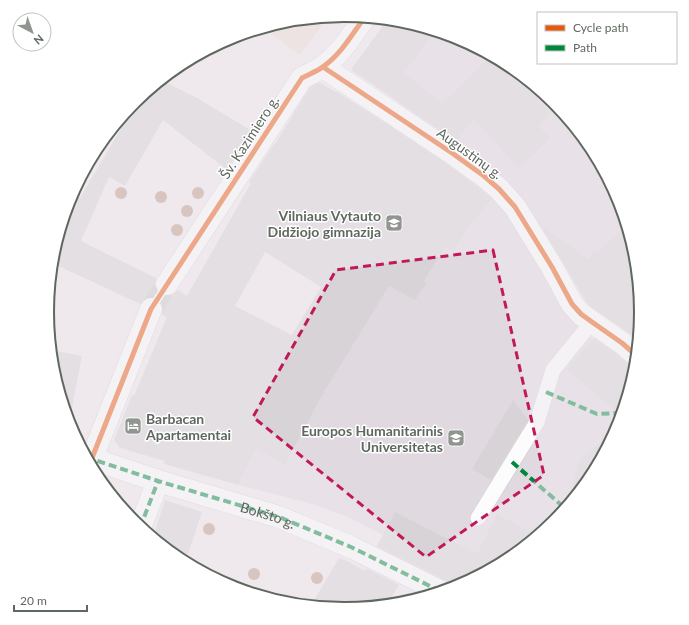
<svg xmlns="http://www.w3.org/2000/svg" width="689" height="625" font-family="Lato,sans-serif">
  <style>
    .education { fill: #e1d9e0 }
    .green { fill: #ecdcd6 }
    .building { fill: #d7d3d6; fill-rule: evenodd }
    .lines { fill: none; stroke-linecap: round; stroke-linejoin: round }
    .street-tunnel { stroke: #cbc9ca; stroke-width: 22; stroke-dasharray: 22 11; stroke-linecap: butt }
    .lane-casing { stroke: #cacaca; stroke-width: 16 }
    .street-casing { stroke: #cacaca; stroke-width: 23 }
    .lane { stroke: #fdfcfc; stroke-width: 15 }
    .street { stroke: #fdfcfc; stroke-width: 22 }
    .quiet { stroke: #00873e; stroke-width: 4; stroke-dasharray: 8 4; stroke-linecap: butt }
    .cycleway-casing { stroke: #fff; stroke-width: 8 }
    .cycleway { stroke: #e8590c; stroke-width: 5 }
    .tree { fill: #bc9a87 }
    .marked { fill: none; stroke: #c2185b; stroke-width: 3; stroke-dasharray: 8 5; stroke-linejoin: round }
    .labels { text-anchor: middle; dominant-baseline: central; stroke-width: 3; stroke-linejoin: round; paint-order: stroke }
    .street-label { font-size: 14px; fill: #5f685e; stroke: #fff }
    .poi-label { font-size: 14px; font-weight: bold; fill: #5f685e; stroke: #fff; text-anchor: end }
    .rim { fill: none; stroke: #5f685e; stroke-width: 2 }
  </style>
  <rect width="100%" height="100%" fill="#efe9ee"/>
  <path class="education" d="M388 19 403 21 459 38 510 65 555 102 592 147 619 199 636 255 642 313 639 341 614 322 591 309 537 221 521 198 499 174 475 154 422 120 352 68Z
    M314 79 453 162 496 192 578 324 593 339 597 335 636 370 619 427 592 478 555 523 510 560 458 587 452 589 375 550 383 535 348 517 312 504 238 485 256 449 285 465 322 396 385 292 240 203Z"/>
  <path class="green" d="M329 17 300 55 263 28 287 21Z"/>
  <path class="building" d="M388 19 403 21 435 31 404 73 443 104 492 55 510 65 543 92 537 98 550 114 538 125 550 138 519 168 473 119 457 141 351 70Z
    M161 80 197 98 252 131 227 170 163 120 125 186 109 177 81 241 156 278 155 284 156 289 160 295 166 296 172 295 178 290 187 296 251 183 249 182 274 144H275L311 88 320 83 335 92 336 91 445 163 476 186 491 199 467 229 453 252 445 247 424 281 426 284 415 300 389 286 322 396 285 465 256 449 238 485 164 464 165 461 120 448 114 440 132 395 134 396 167 317 162 315 163 307 161 301 155 297H149L144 299 140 304 52 263 53 254 70 198 73 193 80 198 139 98ZM265 252 321 287 292 335 235 306Z
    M627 224 636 255 642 313 639 341 629 333 589 305 585 300 541 225 588 259 595 250 597 253Z
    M594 339 614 353 630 366 636 369 622 417 567 369Z
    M51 350 82 356 69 423 53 370Z
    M513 400 528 420 491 480 472 469Z
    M617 428 618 429 592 478 566 510 578 464 582 458Z
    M165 500 202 512 185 563 179 560 153 538Z
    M395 512 477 554 497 514 539 536 510 560 454 589 452 585 448 581 377 546Z
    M339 558 347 561 365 571 366 568 399 585 386 606 344 610 310 607Z"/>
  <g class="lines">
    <path class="street-tunnel" d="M151 309 167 284"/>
    <g class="lane-casing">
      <path id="lane" d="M478 518 537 422 553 370 592 322"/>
    </g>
    <g class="street-casing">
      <g id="street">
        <path d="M323 67 452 153 484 176 499 189 515 207 552 267 572 304 581 314 592 322 622 343 638 357"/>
        <path d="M167 284 302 78C309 74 318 71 324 66 342 53 352 34 365 17"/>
        <path id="s1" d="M86 457 158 481 279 517 351 547 442 592"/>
        <path d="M92 458 151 309"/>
        <path d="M140 528 158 481"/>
      </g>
    </g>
    <use href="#lane" class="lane"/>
    <use href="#street" class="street"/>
    <path class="quiet" d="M546 392 597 414 619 413 623 416
      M86 457 158 481 279 517 351 547 442 592
      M512 462 566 509
      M140 528 158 481"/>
    <g class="cycleway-casing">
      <path id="cycleway" d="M323 67 452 153 484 176 499 189 515 207 552 267 572 304 581 314 592 322 622 343 638 357
        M92 458 151 309 302 78C309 74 318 71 324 66 342 53 352 34 365 17"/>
    </g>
    <use href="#cycleway" class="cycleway"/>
  </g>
  <g class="tree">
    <circle cx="121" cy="193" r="6"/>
    <circle cx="198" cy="193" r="6"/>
    <circle cx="161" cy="197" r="6"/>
    <circle cx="187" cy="211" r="6"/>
    <circle cx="177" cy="230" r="6"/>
    <circle cx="209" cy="529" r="6"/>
    <circle cx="254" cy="574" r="6"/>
    <circle cx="317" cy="578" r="6"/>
  </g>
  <path d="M0 0H689V625H0ZM493 250 544 475 426 557 253 417 336 270Z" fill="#efe9ee" fill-opacity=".55" fill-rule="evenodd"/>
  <path class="marked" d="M493 250 544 475 426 557 253 417 336 270Z"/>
  <defs>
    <g id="school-square" transform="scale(0.9)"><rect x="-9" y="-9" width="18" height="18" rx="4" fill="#919590" stroke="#fff"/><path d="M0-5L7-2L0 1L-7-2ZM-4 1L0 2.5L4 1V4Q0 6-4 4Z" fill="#fff"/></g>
    <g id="hotel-square" transform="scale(0.9)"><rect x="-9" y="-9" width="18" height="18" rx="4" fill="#919590" stroke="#fff"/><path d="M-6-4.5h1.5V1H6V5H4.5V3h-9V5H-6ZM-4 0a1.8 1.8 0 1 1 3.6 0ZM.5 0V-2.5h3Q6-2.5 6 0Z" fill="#fff"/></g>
    <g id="university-square" transform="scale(0.9)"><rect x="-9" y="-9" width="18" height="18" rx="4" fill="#919590" stroke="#fff"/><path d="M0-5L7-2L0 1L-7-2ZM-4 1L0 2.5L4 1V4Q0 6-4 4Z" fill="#fff"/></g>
  </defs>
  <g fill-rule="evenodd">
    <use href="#school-square" x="394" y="223"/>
    <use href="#hotel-square" x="133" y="426"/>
    <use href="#university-square" x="456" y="438"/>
  </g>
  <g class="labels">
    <g class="street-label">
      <text transform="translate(249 137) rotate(-57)">Šv. Kazimiero g.</text>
      <text transform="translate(470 153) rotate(36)">Augustinų g.</text>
      <text stroke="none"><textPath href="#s1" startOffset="191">Bokšto g.</textPath></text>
    </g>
    <g class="poi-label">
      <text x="381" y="215">Vilniaus Vytauto<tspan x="381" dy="16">Didžiojo gimnazija</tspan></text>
      <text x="146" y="418" text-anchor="start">Barbacan<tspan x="146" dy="16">Apartamentai</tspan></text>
      <text x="443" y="430">Europos Humanitarinis<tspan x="443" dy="16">Universitetas</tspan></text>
    </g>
  </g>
  <path d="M0 0H689V625H0ZM54 312a290 290 0 1 1 580 0a290 290 0 1 1-580 0Z" fill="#fff" fill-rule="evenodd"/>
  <path class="rim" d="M54 312a290 290 0 1 1 580 0a290 290 0 1 1-580 0Z"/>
  <rect x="537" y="12" width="140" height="52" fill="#ffffff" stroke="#bfc3bf"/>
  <rect x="545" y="25" width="20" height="6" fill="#e8590c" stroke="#bfc3bf"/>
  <text x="573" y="32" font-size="12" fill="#5f685e">Cycle path</text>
  <rect x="545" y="45" width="20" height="6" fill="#00873e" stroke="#bfc3bf"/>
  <text x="573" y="52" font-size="12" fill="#5f685e">Path</text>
  <g transform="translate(32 32) rotate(139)"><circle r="19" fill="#ffffff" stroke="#bfc3bf"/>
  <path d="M0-3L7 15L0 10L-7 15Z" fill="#919590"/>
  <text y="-6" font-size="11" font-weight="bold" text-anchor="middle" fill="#5f685e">N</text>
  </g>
  <path d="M14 605v6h73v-6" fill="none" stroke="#5f685e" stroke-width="2"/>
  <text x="20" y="605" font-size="12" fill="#5f685e" stroke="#ffffff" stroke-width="3" paint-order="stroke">20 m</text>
</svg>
